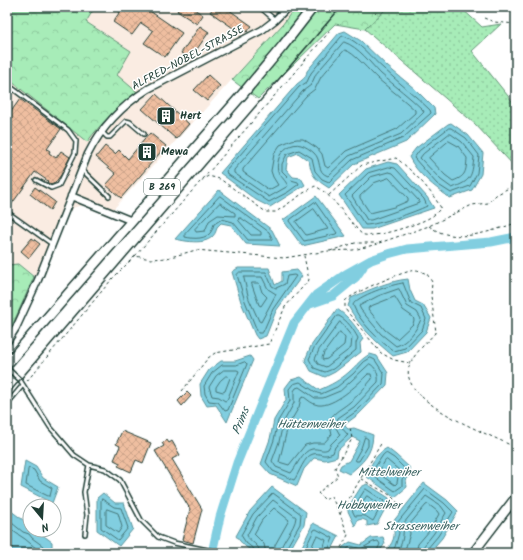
<svg xmlns="http://www.w3.org/2000/svg" width="523" height="560" font-family="Kalam,sans-serif">
  <style>
    .built { fill: #faece2 }
    .green { fill: url(#green-dots); stroke: #639476 }
    .forest { fill: url(#forest-crowns); stroke: #639476 }
    .water { fill: #81cee0; stroke: #5a949b }
    .lines { fill: none; stroke-linecap: round; stroke-linejoin: round }
    .shore { stroke: #467779; stroke-width: 1 }
    .river { stroke: #81cee0; stroke-width: 9 }
    .building { fill: url(#building-cross-hatch); stroke: #1f3d34 }
    .lane-casing { stroke: #1f3d34; stroke-width: 6 }
    .street-casing { stroke: #1f3d34; stroke-width: 9 }
    .secondary-casing { stroke: #1f3d34; stroke-width: 11 }
    .primary-casing { stroke: #1f3d34; stroke-width: 12 }
    .path { stroke: #1f3d34; stroke-width: 1; stroke-dasharray: 3 3; stroke-linecap: butt }
    .lane { stroke: #fff; stroke-width: 3 }
    .street { stroke: #fff; stroke-width: 6 }
    .secondary { stroke: #fff; stroke-width: 8 }
    .primary { stroke: #fff; stroke-width: 9 }
    .rail { stroke: #1f3d34; stroke-width: 1.5 }
    .labels { text-anchor: middle; dominant-baseline: central; stroke-width: 3; stroke-linejoin: round; paint-order: stroke }
    .shield { fill: #fff; stroke: #627771; stroke-width: 1 }
    .shield-label { font-size: 10px; font-weight: bold; fill: #1f3d34 }
    .street-label { font-size: 11px; fill: #1f3d34; stroke: #fff }
    .poi-label { font-size: 11px; font-weight: bold; fill: #1f3d34; stroke: #fff; text-anchor: start }
    .water-label { font-size: 12px; font-style: italic; fill: #38615f; stroke: #fff }
  </style>
  <defs>
    <pattern id="green-dots" width="8" height="8" patternUnits="userSpaceOnUse"><rect width="8" height="8" fill="#a7ecb8"/><path d="M2 2h.1M6 6h.1" fill="none" stroke="#8fcb9f" stroke-width="1.8" stroke-linecap="round"/></pattern>
    <pattern id="forest-crowns" width="20" height="18" patternUnits="userSpaceOnUse"><rect width="20" height="18" fill="#a7ecb8"/><path d="M2 6a3 3 0 1 1 6 0M12 15a3 3 0 1 1 6 0" fill="none" stroke="#8fcb9f"/></pattern>
    <pattern id="building-cross-hatch" width="8" height="8" patternUnits="userSpaceOnUse"><rect width="8" height="8" fill="#efbea0"/><path d="M0 0l8 8M0 8l8-8" fill="none" stroke="#cca48a"/></pattern>
  </defs>
  <rect width="100%" height="100%" fill="#fff"/>
  <filter id="ink" filterUnits="userSpaceOnUse"><feTurbulence type="fractalNoise" baseFrequency=".025" numOctaves="2"/><feDisplacementMap in="SourceGraphic" scale="8" xChannelSelector="R" yChannelSelector="G"/><feConvolveMatrix kernelMatrix="1 2 1 2 8 2 1 2 1" color-interpolation-filters="sRGB"/></filter>
  <g filter="url(#ink)">
    <path class="built" d="M95 7H295L283 24 107 216 87 206H79L73 208 69 212 40 281 18 264 7 265V78L87 142 100 125 116 108 117 75 131 51 86 22Z"/>
    <path class="green" d="M388 7H460L482 27 501 24 472 51 516 106V168L475 124 365 29Z"/>
    <path class="forest" d="M7 7H95L86 22 131 51 117 75 137 92C117 108 102 122 87 142L7 78Z
      M295 7H388L365 29 335 24 258 99 232 80 283 24Z
      M18 264 34 277 7 337V265Z"/>
    <path class="water" d="M345 31 361 41 388 67 415 89 434 108 435 114 406 142 354 164 329 188C315 179 312 177 309 161L298 153 288 157 286 169 293 177 301 178 305 185 270 207 256 200 220 173 297 84C302 80 306 78 307 71L339 33Z
      M451 123 468 135 483 153 481 174 472 190 450 198C435 187 417 174 409 157L416 148 448 124Z
      M388 162 397 164 427 197 434 208 372 229H362L339 195 366 169Z
      M219 190 272 230 280 246 246 244 231 225 221 223 217 227C214 247 189 242 175 239Z
      M316 196 346 236 302 246 283 220Z
      M238 268H269L275 285 282 281V272L297 270 302 276 276 311 266 336 258 339 255 335 241 302 232 272Z
      M408 279 410 290 415 301 423 305 431 318 426 332 407 352 393 356C375 341 359 326 348 306L351 298C369 290 388 281 408 279Z
      M337 309C349 317 356 326 363 339L360 343 361 352 335 372 325 377 311 371 305 360 311 346Z
      M370 354 377 356 388 373 387 385 359 414 344 425 348 429 354 428 373 435C372 455 363 462 349 474L339 469 341 465 349 461 360 441 352 437 338 450 337 457 325 460 314 458 304 469 297 486 270 474 261 464 270 439 274 420 286 400 285 388 291 380 301 377 319 390C331 385 340 380 349 372 357 365 361 359 370 354Z
      M250 356 253 360 227 422 216 405 207 406 201 396 200 384 209 370 221 361H235Z
      M387 448 396 455 410 468 411 475 406 480 407 487 395 497 367 477C369 466 376 454 387 448Z
      M25 461 36 467 43 478 58 487 52 503 21 487Z
      M424 483 447 500 458 511 442 538 429 553H384C393 543 397 536 392 523Z
      M367 484 389 498C389 503 380 518 377 524L367 526V521L362 519 358 520 355 526 347 509 361 487Z
      M272 487 306 512 304 525 288 553C263 553 252 558 236 536L250 511Z
      M103 493 115 503H124L133 529 119 546 97 530V498Z
      M7 508 30 525V530H36L52 542V553H7Z
      M313 523 339 536 330 553H299Z
      M383 537 385 543 379 553H340L343 547 350 542 361 545 371 538Z"/>
    <g class="lines">
      <path class="shore" d="M344 36C360 42 371 58 384 69 399 83 415 95 430 110L431 113 403 138 352 160 329 182 322 179 315 171 312 158 299 150 287 154 282 164V171L291 180 298 182 299 184 288 192 269 202 227 174 226 171 299 87 307 82 311 73 341 37Z
        M344 42C359 47 370 63 381 74 395 86 410 97 423 110L424 112 401 134 349 156 328 176C316 172 322 160 314 153 311 150 305 146 301 145 292 142 281 150 279 158 274 175 282 174 288 186L269 197 234 173V170L303 91 311 85 316 74Z
        M345 50C354 52 370 72 378 79 390 89 403 99 415 110V113L397 129 346 151 328 168 325 166 322 154 317 148 303 139H297L292 140 280 145 274 154 271 171 273 177 278 185 269 190 243 172V169L306 96 315 89 321 77Z
        M449 128H451L466 138 479 155 477 173 470 186 451 193 437 184 414 158 419 151Z
        M449 134H451L462 142 474 157C472 177 471 181 452 188L441 180 420 158 423 154Z
        M449 141 458 146 467 158C466 172 466 176 453 181L445 175 429 158Z
        M389 167 395 168 424 199 427 206C415 212 378 225 365 225L345 195 368 173Z
        M389 172 393 173 419 201V203L371 220H367L352 196 371 177Z
        M389 178 408 198V201L394 207 370 213 360 198V196L374 183Z
        M220 196 269 232 272 238V240H248L233 222 222 219 214 224C213 226 213 228 212 230 208 240 193 239 185 237V234Z
        M315 202 337 233 336 234 304 241 289 221Z
        M220 203 235 213V216L218 215 209 221 205 231 196 232 195 229Z
        M314 209 328 229 306 235 296 222Z
        M239 218H241L261 232V235H251L239 221Z
        M240 272H266L272 286 276 288 285 284 287 276 294 275 296 276 273 309 263 332 261 333H258L245 301 237 275Z
        M244 277H262L268 289 276 294 261 322 259 321 249 299Z
        M252 283H259L262 292 267 297 261 306 259 305 252 285Z
        M403 283 411 303 421 308 426 319 422 330 405 348 394 351C380 342 359 321 353 305 356 296 393 284 403 283Z
        M399 289 407 306 417 312 421 319C417 330 407 343 396 346L381 334 361 310 359 306 378 296Z
        M395 297 403 310 413 317 414 320 413 324 397 339 385 330 368 309 369 307Z
        M337 316H339C348 321 353 329 358 338L356 343V350L333 369 325 372 314 368 309 359 314 348Z
        M340 322 352 337 351 348 326 367 318 364 315 359 319 350Z
        M340 332 345 338 344 345 327 359 323 360 322 358 324 353Z
        M371 358 375 360 384 374 383 384 357 411 341 422V427L348 435 335 447 333 453C322 458 320 452 313 454 304 456 299 474 294 480L273 471 266 462 274 440 278 421 290 401 289 389 293 384 300 382 317 393 321 394 337 387 353 374 364 362Z
        M245 362 247 364 228 410 225 411 218 402 209 401 205 394 204 386 212 373 222 365H236Z
        M370 364C376 367 379 375 378 382L354 407 338 418 335 426 340 435 331 444 328 449C323 452 318 448 312 449 302 451 297 466 291 473L276 467 272 461 279 442 283 423 294 403V391L296 388 299 387 315 398H323L340 391Z
        M224 370H237L239 371 227 400 225 401 219 397 212 396 209 387 216 376Z
        M368 374H371L372 379C365 387 358 396 350 402 337 413 325 414 332 434L324 443H313L305 445 289 465 279 462 288 426 299 407 301 398 304 397C308 400 312 404 318 405 334 407 357 385 368 374Z
        M226 376H228L230 378 225 391 223 392 216 390V387L220 381Z
        M365 437 368 439V446L359 461H356L355 459 361 448Z
        M386 453 394 458 406 470V474L402 479V486L395 491 372 475 373 470 383 455Z
        M387 460 400 471 398 477 397 483 395 485 378 473 385 461Z
        M29 468 34 470 40 481 52 488 50 496H48L26 485 28 470Z
        M366 489 384 501 373 521C364 516 368 515 355 516L352 510 364 491Z
        M367 496 377 502 372 512 359 508Z
        M102 499 114 507 121 508 128 528 118 540 101 528V501Z
        M107 509 118 513 122 527 118 533 106 525V511Z
        M7 519 23 532 29 534 32 538 43 546V553
        M7 527 25 539 37 549V553
        M255 553 254 549 246 543 241 535 253 514 273 493 301 514 300 524 285 550V553
        M260 553C259 543 250 543 247 535L257 517 273 500 296 517C295 530 281 540 280 553
        M266 553 264 544 254 534 262 520 274 508 289 520 275 545 274 553
        M303 553 314 530 316 529 333 538 327 553
        M309 553 316 537 318 536 326 540 322 553
        M344 553 346 550 351 546 361 549 373 542 378 541 380 544 376 553
        M390 553 395 547 399 533 397 523 425 489 444 503 453 512 438 536 427 549V553
        M396 553C403 545 404 533 403 524L426 496 441 506 446 513 434 533 423 547 422 553
        M404 553 410 534 409 525 426 505 428 504 437 511 439 514 430 530 418 544 416 553"/>
      <path class="river" d="M310 304 333 296 356 277 363 267
        M212 553 220 517 237 463 294 323 316 295 346 274 371 260 388 254 407 249 491 242 516 237"/>
    </g>
    <path class="building" d="M123 7H144L182 33 165 57 144 43 153 31 141 23 132 35 113 22Z
      M180 7H191L203 15 197 24 177 11Z
      M214 7H225L252 26 247 32 242 28 239 32 210 12Z
      M200 26 209 32 190 59 181 53Z
      M208 75 220 86 207 101 194 90Z
      M156 94 189 124 176 139 142 109Z
      M20 99 61 129 47 149 50 151 49 153 56 158 61 151 70 157 61 175 55 183 51 185 47 182 48 181 35 172 11 205 7 201V117Z
      M150 133 166 146 121 198 106 185 116 174 96 157 105 146 115 154 119 150 128 159Z
      M35 187 55 202 50 210 30 194Z
      M32 238 40 244 29 258 21 251Z
      M187 392 191 396 182 406 178 401Z
      M122 431 151 443 143 463 136 460 131 472 118 466 120 463 114 460 120 446 116 444Z
      M167 440 169 443 172 441 180 455 172 459 202 509 193 543 182 540 190 509 155 451 164 446 162 443Z"/>
    <g class="lines">
      <g class="lane-casing">
        <path id="lane" d="M260 7 275 20
          M7 85 12 88 7 98
          M12 88 68 130 76 141 75 153 59 185 51 188 36 180
          M102 132 107 137H110L126 121 130 122 144 134
          M82 170 109 196
          M7 212 52 244
          M7 368 20 380 50 427 74 455 89 465 105 469 120 480 141 520 158 537 174 543 222 553
          M7 404 23 385
          M85 534 87 515 84 492 89 465"/>
      </g>
      <g class="street-casing">
        <path id="street" d="M71 196 132 221
          M7 342 16 328 38 280 88 154C101 128 123 105 148 89L262 30 275 20 288 7"/>
      </g>
      <g class="secondary-casing">
        <path id="secondary" d="M473 553 516 497"/>
      </g>
      <g class="primary-casing">
        <path id="primary" d="M7 364 241 96 282 47 313 7"/>
      </g>
      <path class="path" d="M484 18 494 22 516 24
        M203 179 330 31
        M201 181 208 176 220 179 266 212H276L302 194 315 186C331 194 342 212 354 225 356 228 359 232 362 234 371 240 419 224 429 218 434 216 437 212 441 208 431 190 413 171 396 158L362 165 328 196
        M429 226C454 245 489 232 516 223
        M379 243 429 226 472 205 488 203 496 195 516 184
        M330 251 355 243H376
        M135 256 200 182
        M410 363 394 360 381 353 345 309V301C354 292 403 271 416 270 419 270 424 273 427 274L432 282 431 296 436 332C428 341 416 352 411 362 390 401 494 435 516 448
        M27 381 112 279 135 256 151 259 167 258 196 250 284 258 328 251 353 250 378 244
        M182 391 208 358 215 353 269 344 285 307 309 280 304 256
        M361 479 390 495 401 506
        M513 491 516 487
        M340 514 382 442
        M338 553 348 535 340 514 331 496 325 500 318 493 338 476 335 468 352 439 350 427"/>
      <use href="#lane" class="lane"/>
      <use href="#street" class="street"/>
      <use href="#secondary" class="secondary"/>
      <use href="#primary" class="primary"/>
      <path class="rail" d="M7 395 341 7"/>
    </g>
  </g>
  <defs>
    <g id="building-square" transform="scale(1)"><rect x="-9" y="-9" width="18" height="18" rx="4" fill="#1f3d34" stroke="#fff"/><path d="M-4-6H4V6H1V3H-1V6H-4ZM-2.5-4.3h1.7v1.8h-1.7ZM.8-4.3h1.7v1.8H.8ZM-2.5-1h1.7V.8h-1.7ZM.8-1h1.7V.8H.8Z" fill="#fff"/></g>
  </defs>
  <g fill-rule="evenodd">
    <use href="#building-square" x="166" y="116"/>
    <use href="#building-square" x="147" y="152"/>
  </g>
  <g class="labels">
    <rect class="shield" x="144" y="179" width="36" height="16" rx="3"/>
    <g class="shield-label">
      <text x="162" y="187">B 269</text>
    </g>
    <g class="street-label">
      <text transform="translate(188 58) rotate(-28)">ALFRED-NOBEL-STRASSE</text>
    </g>
    <g class="poi-label">
      <text x="180" y="116">Hert</text>
      <text x="161" y="152">Mewa</text>
    </g>
    <g class="water-label">
      <text transform="translate(241 421) rotate(-68)">Prims</text>
      <text x="311" y="424">Hüttenweiher</text>
      <text x="389" y="472">Mittelweiher</text>
      <text x="369" y="505">Hobbyweiher</text>
      <text x="421" y="526">Strassenweiher</text>
    </g>
  </g>
  <rect width="523" height="560" fill="none" stroke="#fff" stroke-width="24"/>
  <rect x="12" y="12" width="499" height="536" fill="none" stroke="#1f3d34" stroke-width="1.5" filter="url(#ink)"/>
  <g transform="translate(42 518) rotate(162)"><circle r="19" fill="#ffffff" stroke="#a5b1ae"/>
  <path d="M0-3L7 15L0 10L-7 15Z" fill="#1f3d34"/>
  <text y="-6" font-size="11" font-weight="bold" text-anchor="middle" fill="#1f3d34">N</text>
  </g>
</svg>
